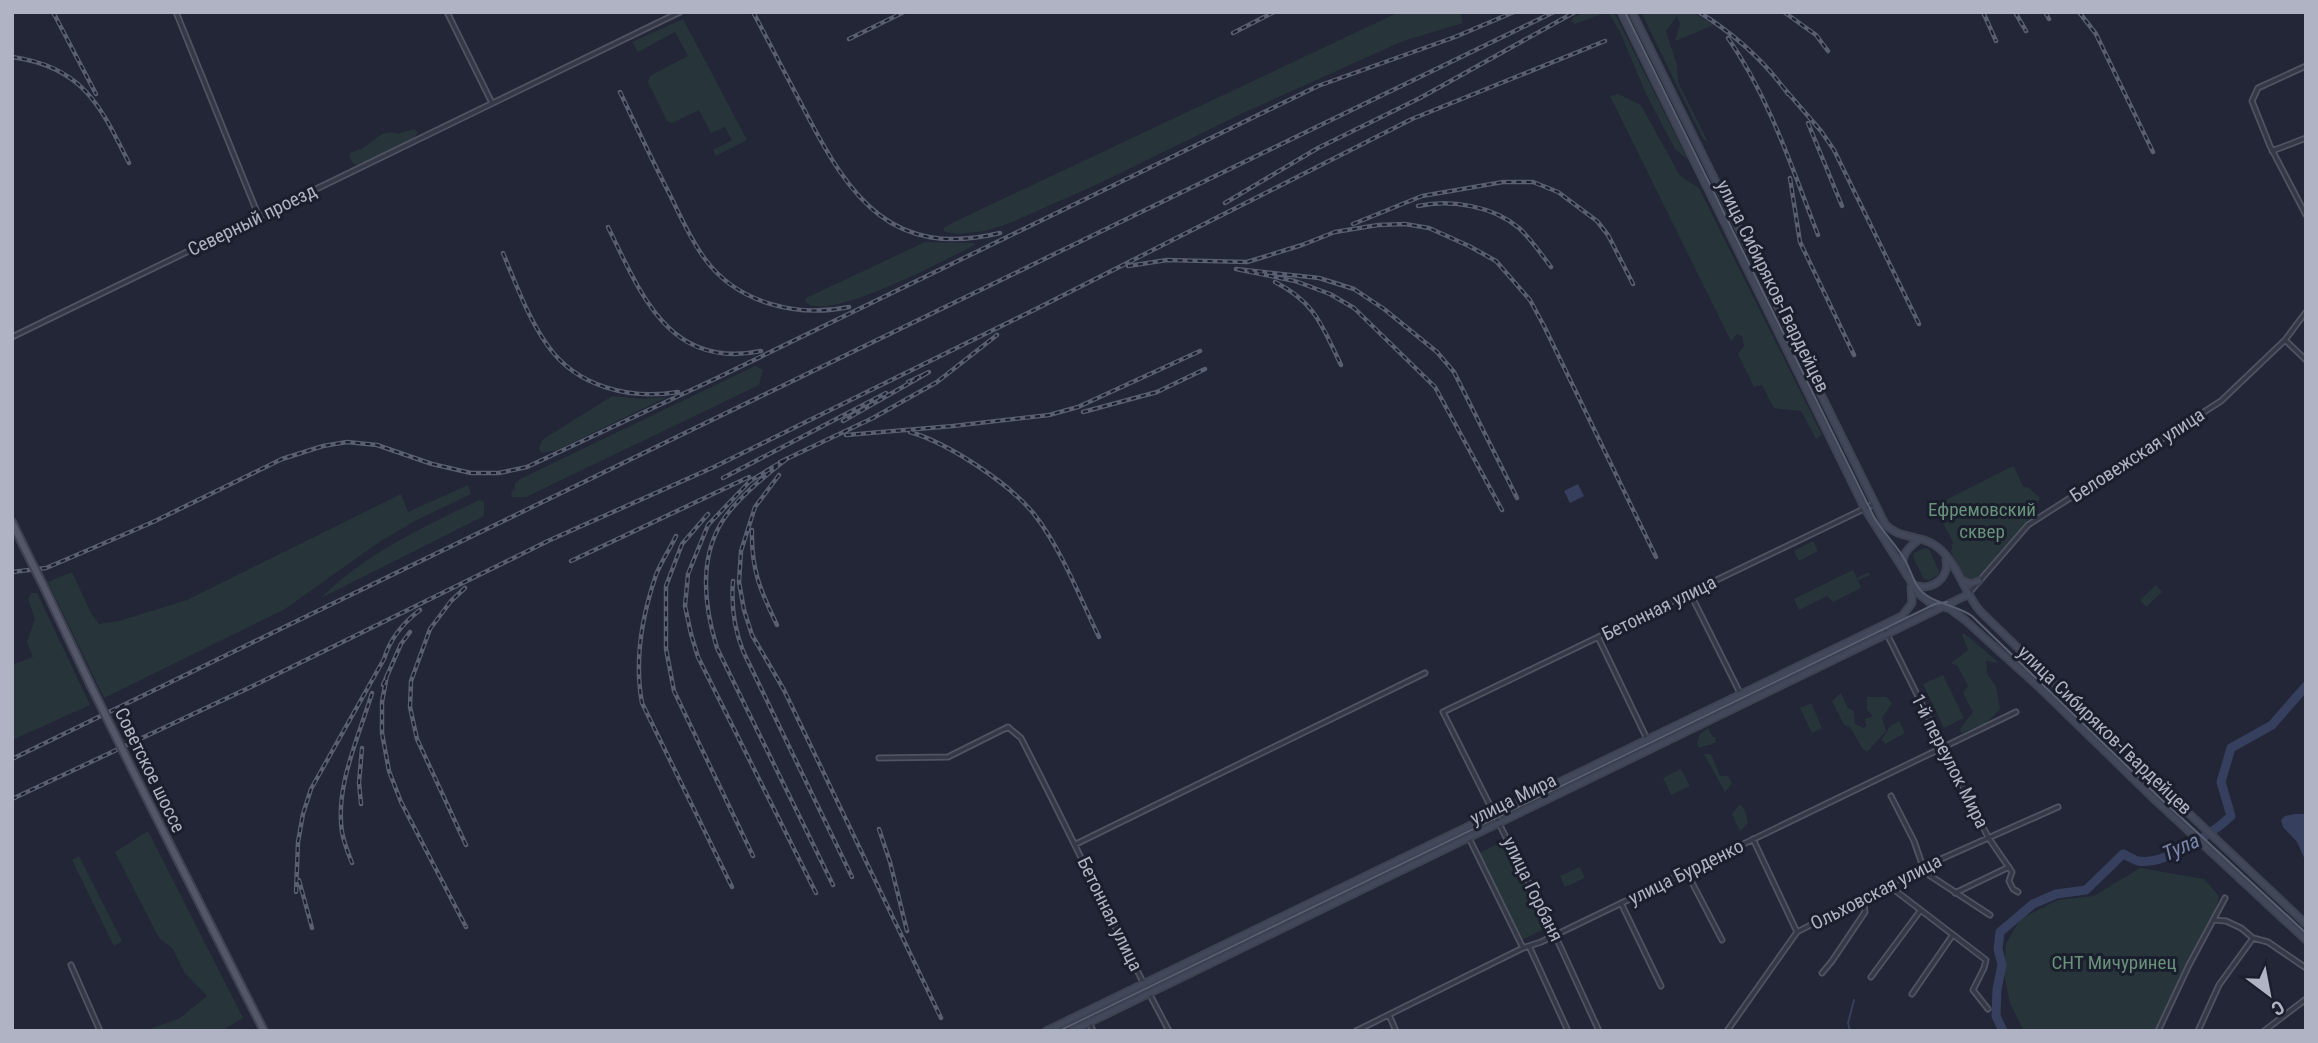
<svg xmlns="http://www.w3.org/2000/svg" width="2318" height="1043" font-family="'Roboto Condensed',sans-serif">
  <style>
    .green { fill: #27353b }
    .water { fill: #363f5d }
    .lines { fill: none; stroke-linecap: round; stroke-linejoin: round }
    .stream { stroke: #363f5d; stroke-width: 2 }
    .river { stroke: #363f5d; stroke-width: 9 }
    .street-casing { stroke: #505362; stroke-width: 7 }
    .secondary-casing { stroke: #3e4251; stroke-width: 9 }
    .primary-casing { stroke: #3e4251; stroke-width: 10 }
    .street { stroke: #353947; stroke-width: 3.5 }
    .secondary { stroke: #43475a; stroke-width: 5 }
    .primary { stroke: #535767; stroke-width: 6 }
    .tram { stroke: #595e70; stroke-width: 2 }
    .rail-casing { stroke: #595e70; stroke-width: 4.5 }
    .rail { stroke: #1b1e2c; stroke-width: 2; stroke-dasharray: 5; stroke-linecap: butt }
    .primary-bridge-casing { stroke: #3e4251; stroke-width: 10; stroke-linecap: butt }
    .primary-bridge { stroke: #535767; stroke-width: 6 }
    .labels { text-anchor: middle; dominant-baseline: central; stroke-width: 6; stroke-linejoin: round; paint-order: stroke }
    .street-label { font-size: 19px; fill: #b0b3c4; stroke: #1b1e2c }
    .park-label { font-size: 19px; fill: #69927b; stroke: #1b1e2c }
    .water-label { font-size: 21px; font-style: italic; fill: #7985aa; stroke: #1b1e2c }
  </style>
  <rect width="100%" height="100%" fill="#222636"/>
  <path class="green" d="M1399 12H1460L1463 23 1403 41 1243 113 1098 184 1010 223 985 231 957 234 945 232 943 228 954 222Z
    M1585 12H1607L1575 24 1571 21 1574 17Z
    M1608 12H1614L1688 160 1675 149 1646 94 1620 32Z
    M1641 12H1692L1714 25 1675 41 1680 24 1677 16 1666 31 1677 65 1678 82 1708 142 1703 139Z
    M683 19 747 140 716 156 713 150 732 140 725 127 711 133 699 110 672 123 667 121 648 82 650 76 688 56 675 32 638 52 632 42Z
    M1618 94 1641 105 1680 176 1699 188 1822 435 1816 439 1801 411 1774 408 1762 385 1754 387 1738 354 1744 346 1742 336 1737 334 1731 341 1610 96Z
    M414 129 418 132 415 137 359 165 354 164 350 159V153L363 148 382 134 391 132 398 134Z
    M925 242 974 243 975 245C948 258 827 324 805 302L806 298Z
    M755 366 763 370 759 385 526 497H512L511 492 515 489V484L520 479Z
    M612 396 641 399 667 397 557 450 542 453 539 449 542 440Z
    M2011 467H2014L2023 486 2029 488 2040 498 2025 524 1978 579 1970 582 1965 579 1951 552 1953 542 1937 511 1940 503Z
    M468 485 471 494 415 521 379 542 285 609 104 698 48 582 72 572 91 613 99 624 119 621 187 600 401 494 408 512Z
    M479 500 484 502V516L321 598C365 554 423 527 479 500Z
    M1813 541 1818 551 1799 561 1794 551Z
    M1924 548 1929 549 1939 571 1938 575 1929 580 1924 579 1913 557 1914 553Z
    M1853 570 1857 578 1869 572 1870 575 1858 580 1861 588 1833 602 1827 596 1799 610 1794 599Z
    M2156 585 2162 592 2146 607 2140 600Z
    M31 593H37L90 705 12 740V665L33 657 27 642 35 619 28 599Z
    M1964 633 1999 663 1986 661 1987 674 1996 686 2000 709 1985 724 1961 733 1960 729 1973 712 1963 693 1968 686 1957 665 1952 664V662L1968 650 1962 635Z
    M1943 675 1964 718 1944 728 1923 684Z
    M1841 693 1848 708 1854 711 1855 724 1863 728 1866 726 1865 719 1873 716 1867 710V697H1886L1892 703 1882 718 1886 731 1867 752 1862 748 1850 727 1844 725 1832 701Z
    M1811 703 1822 728 1812 733 1800 708Z
    M1899 721 1905 733 1885 744 1882 739 1890 726Z
    M1708 728 1713 737 1716 738 1715 743 1699 748 1697 743 1700 734Z
    M1704 754H1711L1720 776H1728L1732 783 1725 792Z
    M1681 769 1690 786 1671 795 1663 778Z
    M1740 804 1745 810 1748 823 1740 831 1732 814Z
    M148 831 243 1018 221 1031H145L180 1018 207 996 184 972 173 949 159 938 115 852Z
    M1504 841 1546 928 1522 940 1479 853Z
    M79 856 122 941 114 946 72 860Z
    M1580 867 1585 878 1565 887 1560 876Z
    M2140 868 2204 879 2219 896 2213 921 2189 965 2158 1031H2024L2010 1003 2004 974 2006 944 2020 919 2058 900 2094 896Z"/>
  <path class="water" d="M1578 484 1584 496 1570 503 1564 491Z
    M2295 814H2306V862L2297 842 2283 827 2281 820 2285 816Z"/>
  <g class="lines">
    <path class="stream" d="M1850 1031 1848 1023 1854 1000"/>
    <path class="river" d="M2003 1031 1996 1016 1997 989 2002 965 1998 949 2000 932 2033 904 2056 894 2086 890 2123 854C2128 856 2134 860 2138 861 2164 866 2213 833 2231 816L2221 782 2231 748 2272 725 2306 686"/>
    <g class="street-casing">
      <path id="street" d="M176 12 259 217
        M447 12 492 103
        M2306 66 2258 88 2252 101 2270 146 2306 215
        M2272 151 2306 138
        M12 337 680 12
        M2285 340 2306 360
        M1690 593 1741 695
        M1969 593 2028 525 2221 401 2285 340 2306 312
        M1883 626 1988 837 2012 872 2009 881 2013 889 2018 892
        M1598 637 1647 739
        M879 758 948 757 1008 727 1021 738C1063 819 1102 902 1144 984
        M1891 796 1914 841 1923 867 1929 875 1990 915
        M1469 838 1523 948
        M1753 839 1797 932
        M1076 844 1425 673
        M1686 871 1722 940
        M1888 885 1986 960 1984 968 1973 990 1988 1009
        M1955 893 2009 867
        M1621 903 1661 986
        M2214 920 2226 921 2241 928 2253 938 2268 942 2306 968
        M1529 946 1568 1031
        M71 965 100 1031
        M1822 973 1832 961 1865 912 1863 897
        M1871 977 1920 911
        M1149 993 1169 1031
        M1912 994 1952 936
        M1389 1015 1396 1031
        M1089 1022 1093 1031
        M1356 1031 1523 948 1541 942 2016 712
        M1599 1031 1555 935 1443 712 1874 504
        M1727 1031 1797 932 1923 867 2058 807
        M2158 1031 2189 965 2225 898
        M2198 1031 2219 985 2253 938
        M2264 1031 2306 999"/>
    </g>
    <g class="secondary-casing">
      <path id="secondary" d="M1621 12 1865 509 1919 594 1929 602 1950 609 1965 620 2041 689 2155 800 2306 940
        M1632 12 1885 524C1899 540 1921 534 1936 546 1956 560 1964 592 1980 611L2164 790 2306 924
        M1903 567C1901 554 1910 546 1920 539
        M1962 580 1971 584 1979 581
        M1912 584C1929 593 1950 579 1946 560
        M1046 1031 1902 616 1912 603 1911 587
        M1072 1031 1967 595"/>
    </g>
    <g class="primary-casing">
      <path id="primary" d="M12 522 23 545
        M45 589 91 686
        M131 767 264 1031"/>
    </g>
    <use href="#street" class="street"/>
    <use href="#secondary" class="secondary"/>
    <use href="#primary" class="primary"/>
    <path class="tram" d="M1625 12 1874 517C1883 533 1898 546 1906 562 1912 573 1915 588 1926 595 1940 605 1958 606 1972 616L2158 796 2306 933
      M1059 1031 1935 604 1947 602"/>
    <g class="rail-casing">
      <path id="rail" d="M53 12 96 94
        M753 12C771 46 788 79 806 113 850 198 892 259 1000 233
        M1699 12C1734 34 1764 60 1788 94
        M1784 12 1816 35 1828 51
        M1983 12 1996 41
        M2015 12 2026 31
        M2045 12 2049 19
        M2079 12 2096 34 2153 152
        M1233 33 1274 12
        M1728 38C1769 97 1792 168 1818 235
        M849 39 904 12
        M12 57C83 67 100 105 129 163
        M1782 86 1821 131 1834 150 1919 324
        M620 92C636 126 652 160 669 193 680 215 690 239 705 259 737 303 797 318 849 307
        M1808 123 1842 206
        M1790 178 1800 242 1854 355
        M1225 203 1318 148 1420 98 1575 12
        M1418 206C1451 199 1493 206 1519 228 1531 239 1541 254 1551 267
        M1353 224 1422 196 1503 182H1533L1558 192 1597 221 1608 235 1633 284
        M608 227C641 294 669 370 761 351
        M503 253C516 284 528 318 548 346 577 387 630 400 678 392
        M1128 266 1167 260 1247 262 1302 245 1335 232 1378 225 1405 224 1429 228 1469 246 1496 261 1530 300 1544 326 1656 557
        M1275 282C1316 303 1322 326 1341 365
        M1083 412 1157 392 1205 369
        M843 421 929 372 908 382
        M910 432C948 443 1009 483 1034 514 1062 550 1079 596 1099 637
        M846 435 953 426 1049 415 1078 407 1200 351
        M780 462 873 418 937 382 997 335
        M779 475 755 507 741 551 739 582 744 610 752 635 784 690 941 1018
        M723 478 886 393
        M1502 510 1435 387 1354 308 1330 294 1295 281 1236 269 1319 278 1354 289 1384 309 1437 352 1454 372 1517 498
        M708 514 682 544 666 586V649L674 691 753 856
        M752 530C751 569 760 590 777 625
        M676 536C670 549 661 562 656 575 642 616 634 660 642 703L732 887
        M571 561 749 477
        M12 572 46 568 72 557 153 522 282 459 323 446 347 442 377 445 432 464 471 473H499L527 467 719 377 1318 86 1455 37 1514 12
        M733 581C731 606 734 628 743 651L852 877
        M465 588 451 601 430 629 411 681 410 707 417 739 466 845
        M387 675 382 702V733L389 771 401 802 466 927
        M383 685 401 644 410 632
        M12 759 1554 12
        M12 799 259 683 550 540 714 467 1036 309 1412 119 1605 41
        M361 804 359 783 362 748
        M879 829 890 862 907 931
        M352 863C348 853 344 843 342 832 335 786 359 736 372 693
        M299 880 312 928
        M296 892 298 842 303 814 311 789 384 659C390 639 404 622 420 610
        M816 893 698 657 691 634 685 606 688 574 708 525 750 481 788 458C766 475 732 502 719 527 699 564 705 609 717 648L833 885"/>
    </g>
    <use href="#rail" class="rail"/>
    <g class="primary-bridge-casing">
      <path id="primary-bridge" d="M23 545 45 589
        M91 686 131 767"/>
    </g>
    <use href="#primary-bridge" class="primary-bridge"/>
  </g>
  <g class="labels">
    <g class="street-label">
      <text transform="translate(252 220) rotate(-26)">Северный проезд</text>
      <text transform="translate(1773 286) rotate(64)">улица Сибиряков-Гвардейцев</text>
      <text transform="translate(2137 455) rotate(-33)">Беловежская улица</text>
      <text transform="translate(1659 608) rotate(-26)">Бетонная улица</text>
      <text transform="translate(2105 730) rotate(44)">улица Сибиряков-Гвардейцев</text>
      <text transform="translate(1950 761) rotate(63)">1-й переулок Мира</text>
      <text transform="translate(150 770) rotate(64)">Советское шоссе</text>
      <text transform="translate(1513 799) rotate(-26)">улица Мира</text>
      <text transform="translate(1686 872) rotate(-26)">улица Бурденко</text>
      <text transform="translate(1533 889) rotate(64)">улица Горбаня</text>
      <text transform="translate(1876 892) rotate(-27)">Ольховская улица</text>
      <text transform="translate(1110 914) rotate(64)">Бетонная улица</text>
    </g>
    <g class="park-label">
      <text x="1982" y="509">Ефремовский<tspan x="1982" dy="22">сквер</tspan></text>
      <text x="2114" y="962">СНТ Мичуринец</text>
    </g>
    <g class="water-label">
      <text transform="translate(2181 847) rotate(-24)">Тула</text>
    </g>
  </g>
  <rect width="2318" height="1043" fill="none" stroke="#b0b3c4" stroke-width="28"/>
  <g transform="translate(2269 994) rotate(148)" stroke="#1b1e2c" stroke-width="5" paint-order="stroke">
  <path d="M0-5L12 26L0 18L-12 26Z" fill="#b0b3c4"/>
  <text y="-10" font-size="19" font-weight="bold" text-anchor="middle" fill="#b0b3c4">С</text>
  </g>
</svg>
